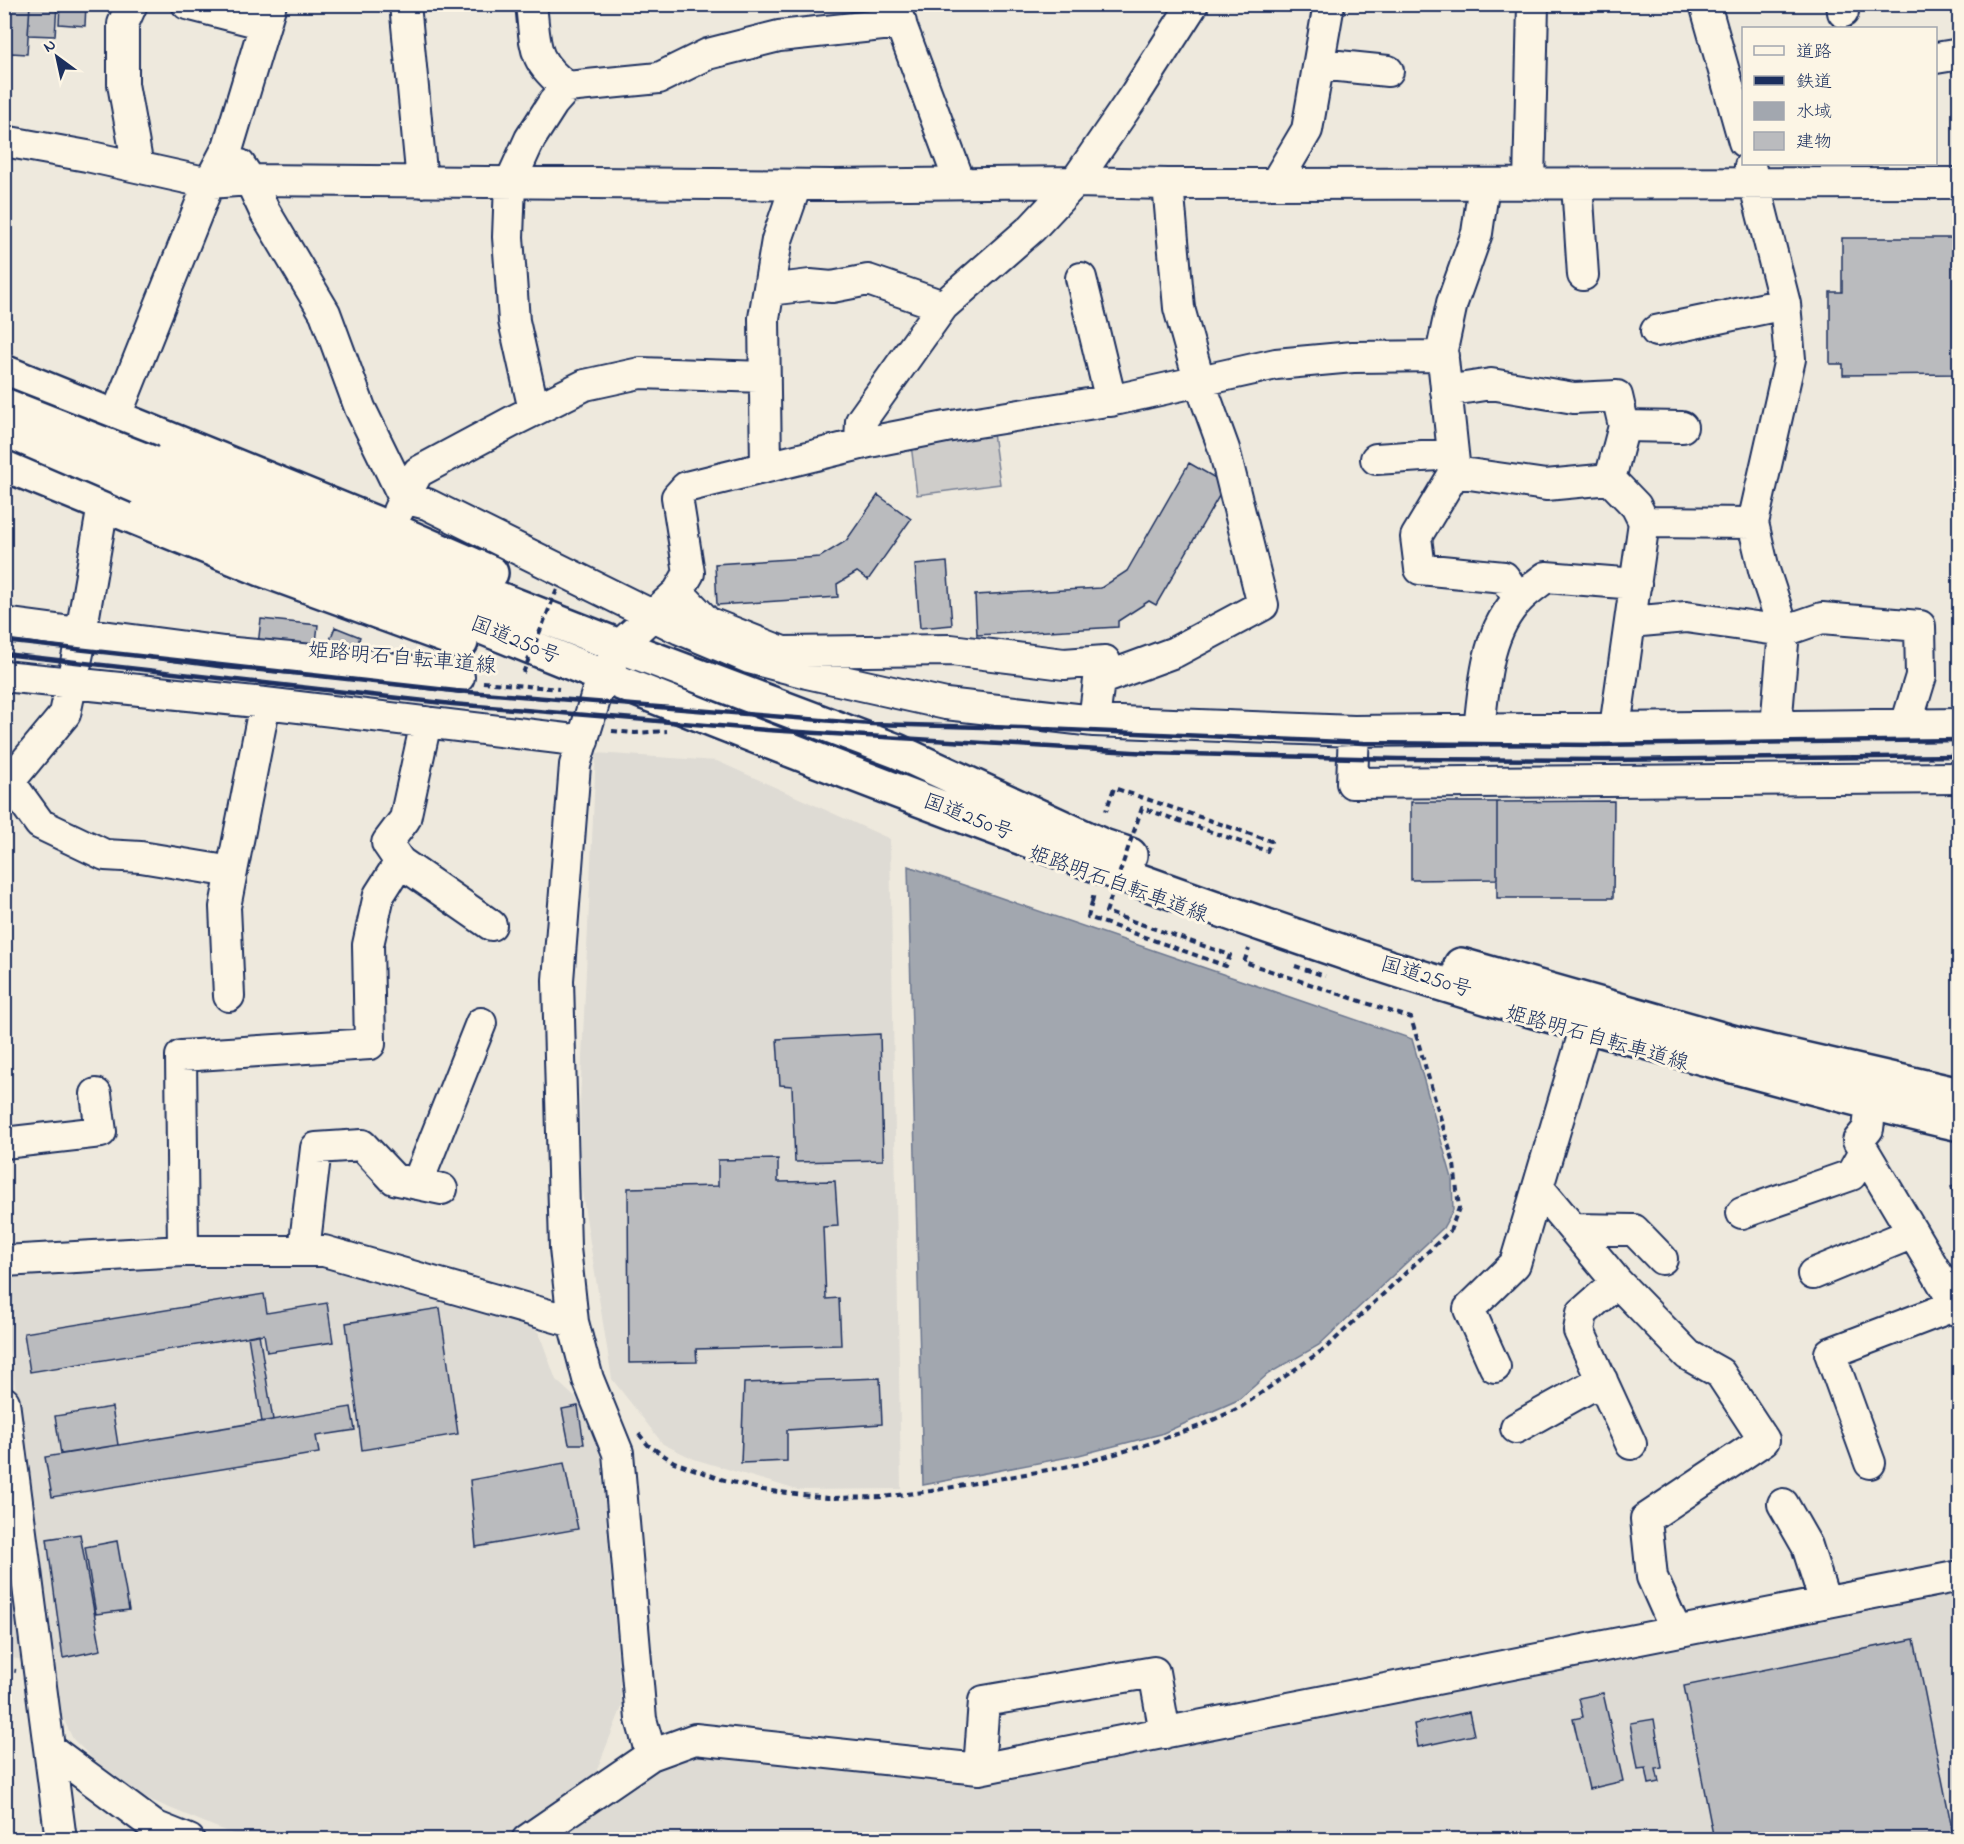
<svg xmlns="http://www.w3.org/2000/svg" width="1964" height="1844" font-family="'Indie Flower','Klee One',sans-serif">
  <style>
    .built { fill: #dedbd4 }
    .green { fill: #cfcdca; stroke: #757e94; stroke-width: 1.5 }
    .water { fill: #a2a7af; stroke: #6c778f; stroke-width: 1.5 }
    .building { fill: #babbbe; stroke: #1b2f5e; stroke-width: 1.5 }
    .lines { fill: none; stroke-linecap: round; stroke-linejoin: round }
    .minor-casing { stroke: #1b2f5e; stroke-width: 34 }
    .highway-casing { stroke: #1b2f5e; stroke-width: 38 }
    .path { stroke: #1b2f5e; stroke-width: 4; stroke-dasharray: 6 4.5; stroke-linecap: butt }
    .minor { stroke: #fcf5e5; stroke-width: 30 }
    .highway { stroke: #fcf5e5; stroke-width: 33 }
    .rail { stroke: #1b2f5e; stroke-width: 4.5 }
    .highway-bridge-casing { stroke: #1b2f5e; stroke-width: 38; stroke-linecap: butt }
    .path-bridge { stroke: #1b2f5e; stroke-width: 4; stroke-dasharray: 6 4.5; stroke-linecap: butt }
    .highway-bridge { stroke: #fcf5e5; stroke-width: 33 }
    .labels { text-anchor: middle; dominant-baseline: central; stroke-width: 6; stroke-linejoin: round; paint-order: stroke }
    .street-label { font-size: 21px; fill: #1b2f5e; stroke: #fcf5e5 }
  </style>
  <rect width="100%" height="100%" fill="#eee9dd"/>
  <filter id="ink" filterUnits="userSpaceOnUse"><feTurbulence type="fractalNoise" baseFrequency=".0167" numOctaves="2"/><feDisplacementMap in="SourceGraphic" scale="12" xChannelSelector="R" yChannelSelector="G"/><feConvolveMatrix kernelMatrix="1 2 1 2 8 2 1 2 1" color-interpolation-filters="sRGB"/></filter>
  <g filter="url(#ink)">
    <path class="built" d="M596 753 717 761 890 839 901 1489 797 1490 694 1459 663 1444 612 1379 580 1180V1102Z
      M263 1261 354 1270 525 1319 539 1333 556 1380 582 1404 601 1459 622 1707 594 1777 505 1839 247 1840 143 1797 92 1758 73 1739 61 1714 14 1377 5 1328 4 1274Z
      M5 1519 25 1660 5 1657Z
      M1959 1590V1839L548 1840 676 1752 979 1778Z"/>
    <path class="green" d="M993 433 1000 484 917 495 911 444Z"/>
    <path class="water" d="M908 866 1412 1039 1452 1178 1453 1210 1443 1228 1319 1345 1268 1374 1238 1400 1161 1434 1079 1455 923 1485Z"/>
    <path class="building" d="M4 4H30L27 54 11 53 10 61 4 60Z
      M30 4H57L55 36 28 35Z
      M60 4H86L85 26 59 24Z
      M4 100 9 101 7 118H4Z
      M1842 238H1960V374L1843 375V364H1830V292H1842Z
      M1189 463 1226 484 1156 605 1149 601 1118 621V627L977 635 975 595 1101 588 1127 571Z
      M878 495 911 519 868 580 857 572 837 584 838 597 717 605 715 564 820 557 846 541Z
      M947 562 952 625 920 628 915 565Z
      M261 619 318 625 315 651 258 645Z
      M335 627 360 637 353 656 325 653Z
      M1614 801 1613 898H1497V802Z
      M1411 802H1497V879L1411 880Z
      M880 1034 883 1160 795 1162 792 1086 780 1085 777 1039Z
      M778 1159V1182L835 1181 838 1226 823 1227 826 1299 839 1298 841 1345 696 1349 697 1362 629 1363 628 1188 718 1186V1160Z
      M1960 1184V1208L1951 1187Z
      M264 1294 267 1313 327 1303 333 1342 267 1352 264 1334 30 1372 24 1333Z
      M440 1308 458 1434 362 1450 346 1323Z
      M259 1334 273 1420 262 1422 248 1336Z
      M880 1378 882 1424 787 1430V1461L741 1463 744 1383Z
      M578 1406 584 1444H569L562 1409Z
      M112 1407 118 1445 61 1454 55 1416Z
      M351 1407 355 1430 316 1436 319 1453 52 1497 45 1457Z
      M564 1463 578 1529 476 1547 470 1480Z
      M80 1534 101 1650 63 1658 47 1539Z
      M117 1541 129 1610 96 1614 85 1547Z
      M1914 1639 1954 1839 1714 1840 1684 1686Z
      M1603 1693 1623 1781 1589 1789 1573 1719 1583 1717 1579 1698Z
      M1469 1712 1474 1735 1418 1747 1414 1724Z
      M1654 1719 1662 1768 1656 1769 1659 1782 1649 1784 1646 1768 1638 1769 1630 1723Z"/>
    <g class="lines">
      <g class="minor-casing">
        <path id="minor" d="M132 4 123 24V84L138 167
          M187 4 265 24
          M405 4 422 182
          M531 4C536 46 531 60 567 87L659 78 708 54 779 36 901 23
          M1705 4 1744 142
          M1842 4 1843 12
          M894 6 960 183
          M1936 58 1960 54
          M1319 64 1388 71
          M4 141 87 156 209 183 250 180 832 185 1075 182 1168 184 1960 183
          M240 165 250 180 265 212 325 313 360 408 404 498 398 511
          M1750 166 1785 304 1790 359 1753 523 1764 570 1784 631 1776 727
          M1275 184 1307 130 1329 4
          M1484 184 1477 233 1452 303 1442 350 1455 472 1416 537 1420 569 1504 577 1519 599
          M1529 184 1533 4
          M1577 184 1583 275
          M1081 278 1111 401
          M769 290 810 285 832 287 868 280 943 306
          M1656 331 1785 304
          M765 377 640 373 585 385 515 420 418 472 404 498 427 504 680 629 749 658 807 673 946 704 1094 721 1354 731 1960 724
          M1446 391 1491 384 1574 398 1617 396 1624 426 1610 479
          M534 410 514 321 508 237 510 183 530 139 553 103 567 87
          M1624 426 1682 427
          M860 444 861 421 943 306 1032 228 1075 182 1136 93 1193 4
          M1376 459 1453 454
          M766 467 764 318 777 240 796 185
          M1455 472 1546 485 1610 479 1636 506 1644 522 1615 728
          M1644 522 1753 523
          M678 592 707 622 783 652 951 650 1064 664 1105 661
          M1630 622 1686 617 1784 631 1822 618 1920 626 1921 676 1906 725
          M4 623 224 652 347 663 459 677
          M4 676 265 703 583 741
          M1094 721 1099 680 1175 652 1263 605 1224 449 1199 380 1179 308 1168 184
          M426 722 405 819 387 843 400 862 491 925
          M1479 730C1484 686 1486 631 1520 598 1528 590 1537 584 1546 577L1636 584
          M1354 731 1352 783 1960 778
          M9 781 40 824 105 855 141 857 232 872
          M4 788 65 714 81 639V633L103 505 115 418 209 183 228 147 271 4
          M229 996 225 907 265 703
          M1871 1104 1868 1129 1858 1141 1960 1312
          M4 1143 101 1132 96 1094
          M417 1184 481 1023
          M1538 1187 1617 1282 1688 1355 1720 1373 1764 1440 1646 1519 1652 1577 1676 1631
          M1742 1213 1851 1175 1864 1152
          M1574 1229 1634 1230 1662 1259
          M183 1251 181 1056 370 1044 368 945 379 895 400 862
          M304 1251 316 1148 362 1145 394 1179 442 1189
          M4 1261 183 1251H324L573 1322
          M1813 1274 1913 1233
          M1617 1282 1582 1313 1579 1331 1631 1444
          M1495 1367 1469 1309 1515 1264 1586 1026
          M4 1402 61 1840
          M1516 1428 1602 1380
          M1870 1463 1830 1353 1956 1305
          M1783 1504 1807 1546 1825 1602
          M50 1749 154 1826 189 1840
          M651 1755 641 1719 618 1453 588 1379 573 1322 565 1248 558 980 575 765 597 693 619 646 678 592 689 573 677 497 686 487 869 442 946 427 1119 399 1276 364 1353 357 1443 356
          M979 1769 984 1701 1154 1672 1165 1733
          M527 1840 651 1755 695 1739 979 1769 1960 1576"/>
      </g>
      <g class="highway-casing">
        <path id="highway" d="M4 372 390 529 491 573
          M152 463 619 646 897 751 1103 846 1130 855
          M4 464 261 569 461 642
          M139 487C543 653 947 819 1361 958 1471 995 1584 1025 1696 1056 1784 1080 1871 1104 1960 1124
          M1461 965 1746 1046 1960 1095"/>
      </g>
      <path class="path" d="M483 682 559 689
        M612 731 635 733 667 731
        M1092 902 1094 893
        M1295 966 1325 976
        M639 1434 648 1445 674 1462 721 1479 763 1490 827 1498 883 1497 931 1491 1081 1464 1142 1446 1200 1426 1241 1407 1327 1347 1450 1231 1459 1208 1454 1164 1411 1018 1244 962 1249 949
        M4 1669 16 1671"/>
      <use href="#minor" class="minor"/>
      <use href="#highway" class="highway"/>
      <path class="rail" d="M4 641 456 691 871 724 1021 728 1364 743 1594 745 1960 740
        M4 654 452 704 767 730 1149 753 1398 759 1607 760 1960 756"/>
      <g class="highway-bridge-casing">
        <path id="highway-bridge" d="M4 405 152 463
          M4 429 139 487"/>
      </g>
      <path class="path-bridge" d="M523 673 558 587
        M1092 902 1088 917 1226 966 1230 955 1106 912 1142 808 1267 851 1271 841 1114 788 1106 811"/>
      <use href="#highway-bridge" class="highway-bridge"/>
    </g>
  </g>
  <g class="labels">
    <g class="street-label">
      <text transform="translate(515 641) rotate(22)">国道250号</text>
      <text transform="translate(402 659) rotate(5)">姫路明石自転車道線</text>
      <text transform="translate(968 818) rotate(21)">国道250号</text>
      <text transform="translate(1118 885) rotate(20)">姫路明石自転車道線</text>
      <text transform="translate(1426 978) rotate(17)">国道250号</text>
      <text transform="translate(1597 1039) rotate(16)">姫路明石自転車道線</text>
    </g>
  </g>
  <rect width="1964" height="1844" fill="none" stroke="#fcf5e5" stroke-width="24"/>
  <rect x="12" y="12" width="1940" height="1820" fill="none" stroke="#1b2f5e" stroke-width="2" filter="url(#ink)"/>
  <rect x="1742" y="27" width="195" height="138" fill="#fcf5e5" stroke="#a2a6af" stroke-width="1.5"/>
  <rect x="1754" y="46" width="30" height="9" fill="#fcf5e5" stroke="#a2a6af" stroke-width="1.5"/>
  <text x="1796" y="57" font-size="18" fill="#1b2f5e">道路</text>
  <rect x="1754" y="76" width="30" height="9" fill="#1b2f5e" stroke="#a2a6af" stroke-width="1.5"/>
  <text x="1796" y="87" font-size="18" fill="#1b2f5e">鉄道</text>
  <rect x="1754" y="102" width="30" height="18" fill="#a2a7af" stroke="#a2a6af" stroke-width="1.5"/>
  <text x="1796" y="117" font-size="18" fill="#1b2f5e">水域</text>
  <rect x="1754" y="132" width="30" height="18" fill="#babbbe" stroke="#a2a6af" stroke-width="1.5"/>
  <text x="1796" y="147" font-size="18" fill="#1b2f5e">建物</text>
  <g transform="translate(57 57) rotate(327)" stroke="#fcf5e5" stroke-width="4.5" paint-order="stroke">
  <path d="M0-4.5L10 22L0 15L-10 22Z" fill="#1b2f5e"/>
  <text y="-9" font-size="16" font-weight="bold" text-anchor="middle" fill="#1b2f5e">N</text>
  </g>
</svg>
